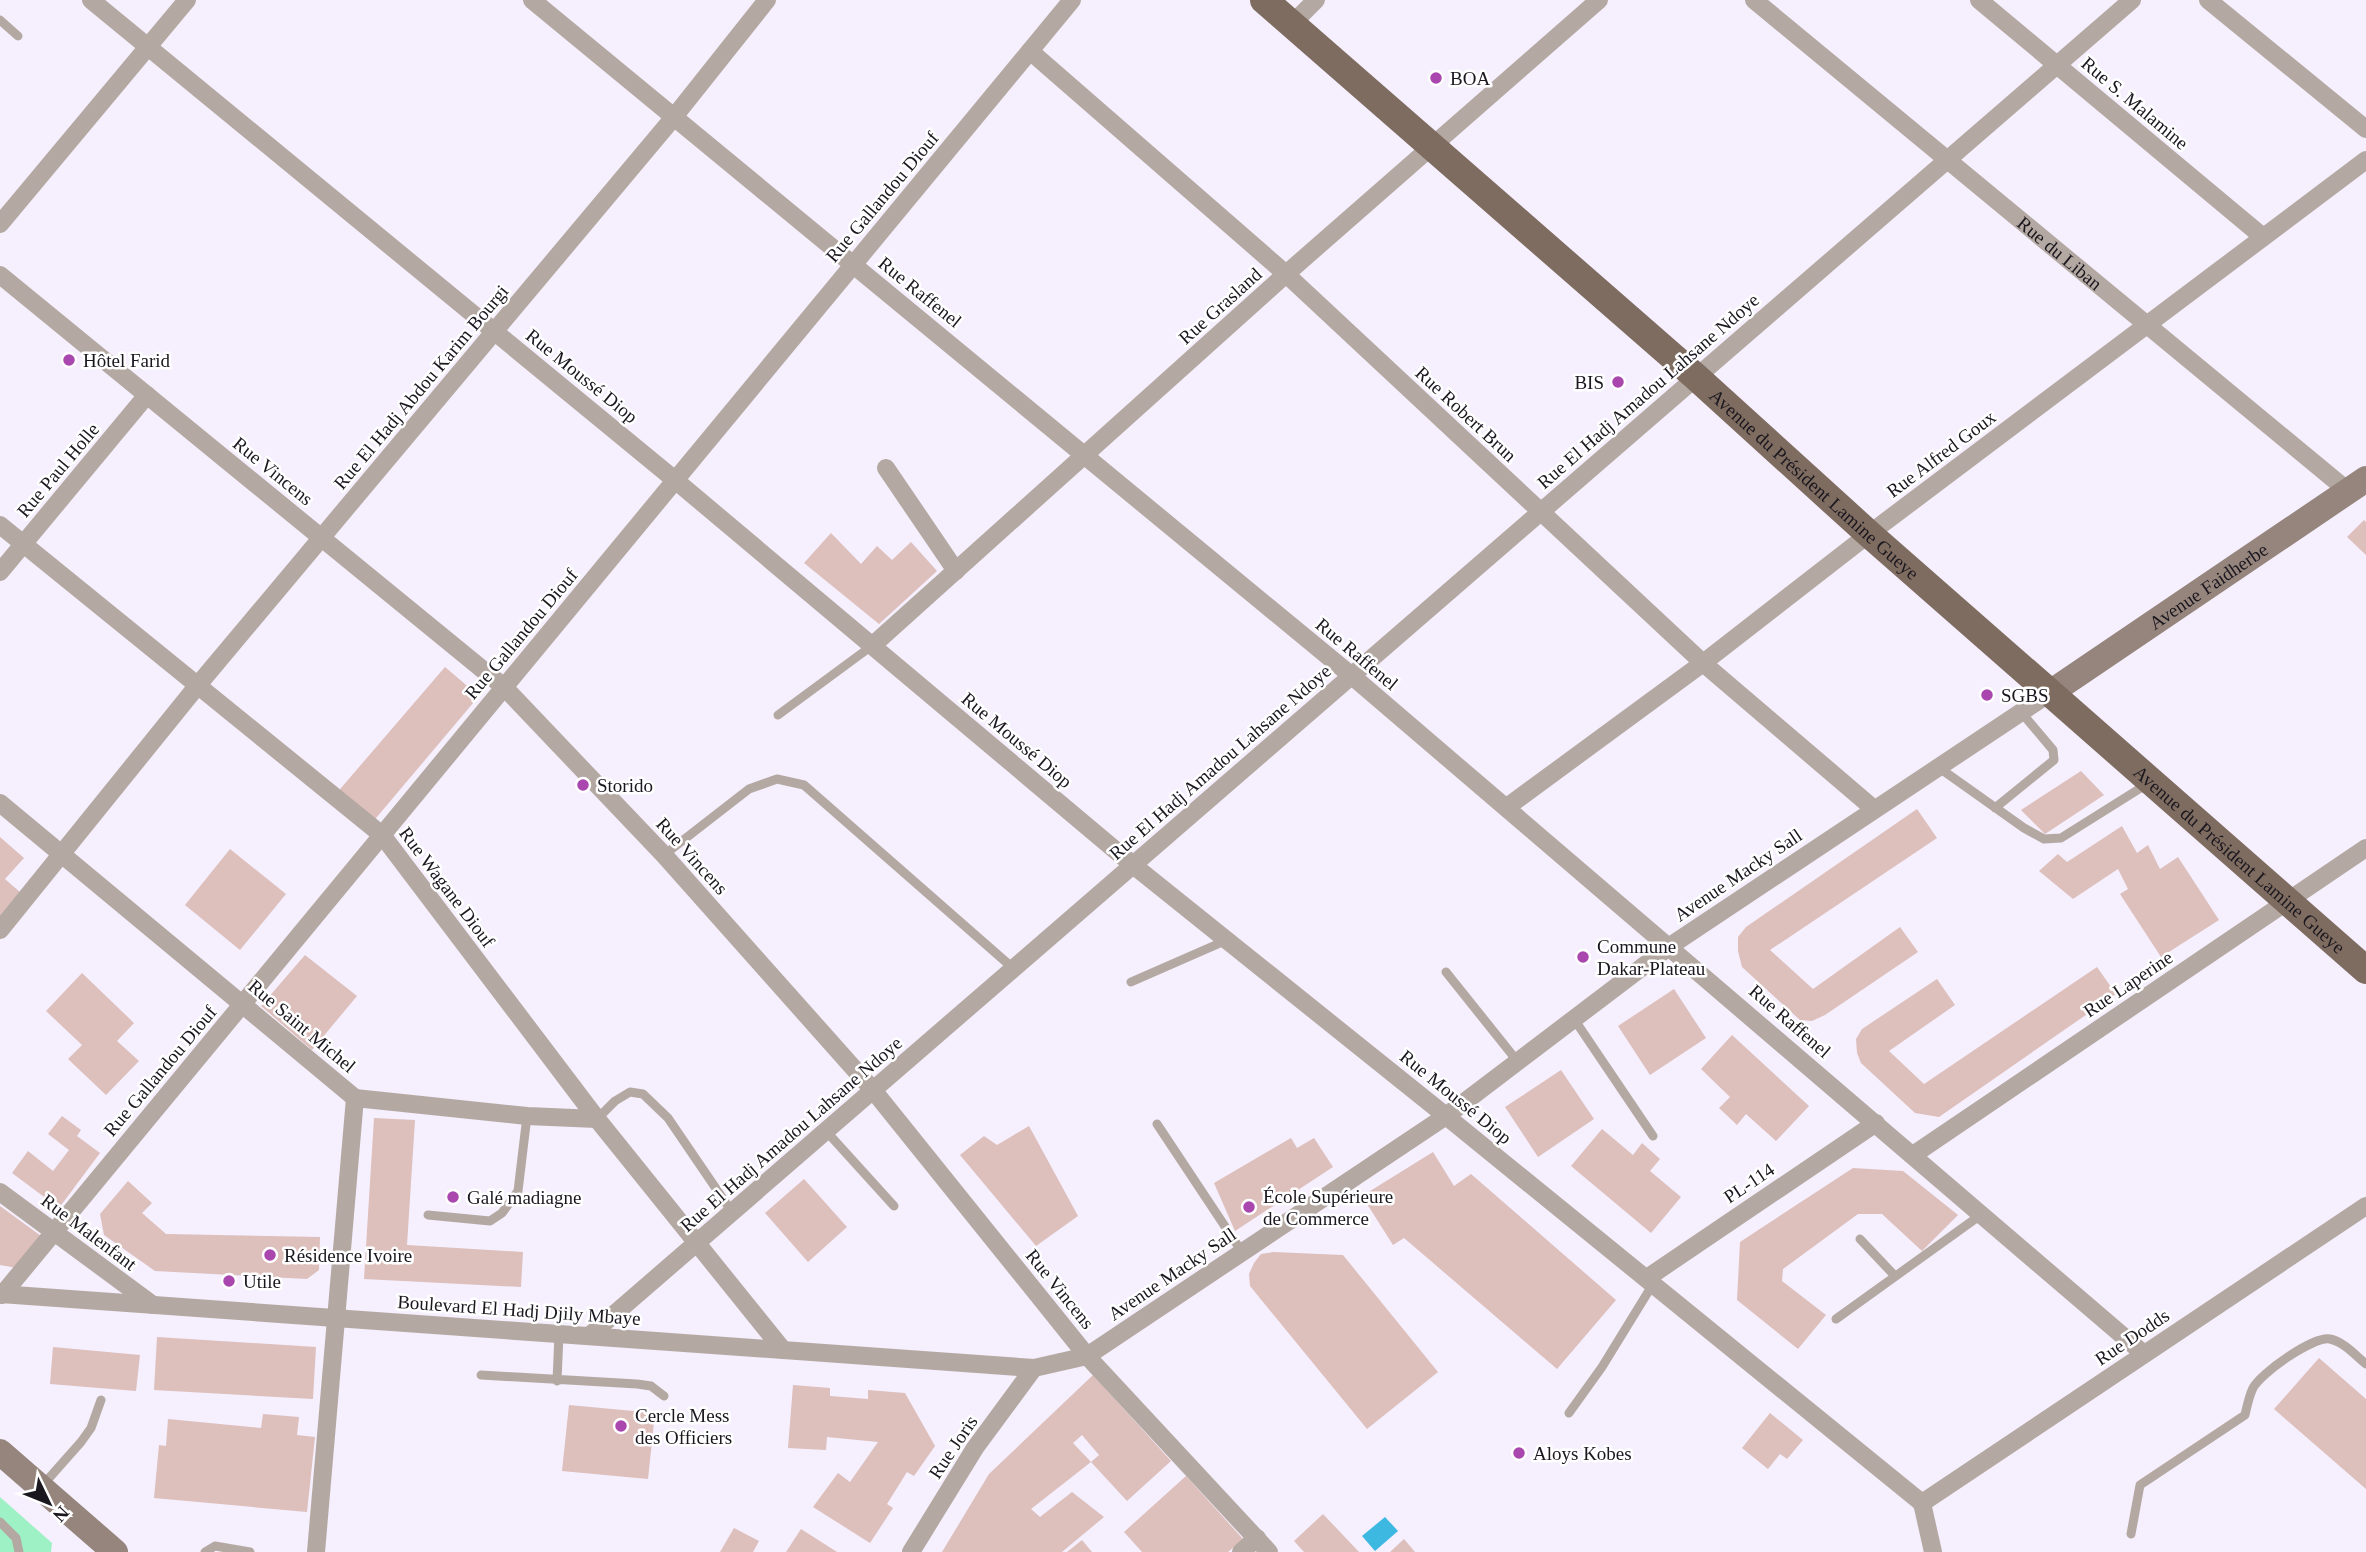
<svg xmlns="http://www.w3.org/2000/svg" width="2366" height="1552" font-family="'Times New Roman',serif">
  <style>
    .green { fill: #9ef1c4 }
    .water { fill: #3cb8e1 }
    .building { fill: #ddbfbc }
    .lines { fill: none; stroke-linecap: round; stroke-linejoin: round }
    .lane { stroke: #b4a9a2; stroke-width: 9 }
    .street { stroke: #b4a9a2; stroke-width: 18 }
    .secondary { stroke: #95857c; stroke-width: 26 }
    .primary { stroke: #7f6c60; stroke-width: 28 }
    .poi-dot { fill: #a947af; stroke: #fff; stroke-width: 2.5 }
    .labels { text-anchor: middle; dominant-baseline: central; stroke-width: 5; stroke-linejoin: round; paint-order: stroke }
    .poi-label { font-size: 19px; fill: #1a171f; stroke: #fff; text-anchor: start }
    .street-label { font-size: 19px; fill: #1a171f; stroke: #fff }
  </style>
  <rect width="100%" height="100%" fill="#f5effe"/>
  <path class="green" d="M0 1497 52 1543 51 1552H0Z"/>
  <path class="water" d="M1385 1517 1398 1531 1375 1551 1362 1536Z"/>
  <path class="building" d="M2364 520 2366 522V555L2347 537Z
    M831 533 861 564 877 546 892 560 911 542 937 571 879 624 804 563Z
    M445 667 479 696 371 824 335 795Z
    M2081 771 2104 795 2045 834 2021 810Z
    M1917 809 1937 838 1770 950 1813 989 1900 927 1918 952 1825 1015 1812 1021 1800 1020 1742 967 1738 951V937L1746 927Z
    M2122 826 2137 853 2148 845 2160 869 2178 857 2219 920 2161 957 2120 894 2128 889 2118 869 2073 899 2039 871 2058 854 2067 862Z
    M0 837 24 858 5 879 21 893 0 917Z
    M230 849 286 894 240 950 185 905Z
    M305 955 357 996 312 1050 261 1006Z
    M2097 967 2116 994 1939 1117 1915 1113 1861 1063 1857 1053 1856 1039 1862 1029 1937 979 1955 1005 1889 1051 1924 1084Z
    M82 973 134 1023 117 1041 139 1061 106 1095 68 1059 82 1045 46 1011Z
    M1674 989 1706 1038 1650 1075 1618 1026Z
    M1732 1035 1809 1106 1776 1141 1746 1114 1737 1125 1719 1108 1730 1097 1701 1069Z
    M1561 1070 1594 1119 1538 1157 1505 1107Z
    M62 1116 81 1130 77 1136 100 1153 59 1208 12 1173 28 1151 53 1171 69 1150 48 1134Z
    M374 1118 415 1120 407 1245 523 1252 521 1287 364 1279Z
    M1029 1126 1078 1216 1036 1246 960 1155 984 1136 997 1145Z
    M1602 1129 1633 1155 1642 1143 1660 1159 1650 1171 1681 1197 1651 1233 1571 1166Z
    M1291 1138 1297 1148 1314 1138 1333 1167 1235 1231 1214 1183Z
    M1433 1152 1454 1186 1471 1174 1616 1300 1557 1369 1404 1238 1393 1245 1362 1196Z
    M1853 1168 1903 1171 1958 1215 1922 1251 1882 1214H1858L1783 1269 1782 1281 1826 1315 1798 1349 1737 1300 1740 1242Z
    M804 1179 847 1227 808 1262 765 1213Z
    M128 1181 152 1203 142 1213 166 1234 320 1237 319 1270 307 1279 155 1271 104 1235 100 1214Z
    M0 1206 41 1236 17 1268 0 1265Z
    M1273 1252 1343 1255 1438 1372 1367 1429 1250 1286 1249 1274 1254 1263 1261 1254Z
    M157 1337 316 1347 313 1399 154 1390Z
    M53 1347 140 1355 136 1391 50 1384Z
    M2319 1358 2366 1399V1489L2274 1409Z
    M1093 1375 1171 1461 1127 1501 1091 1462 1099 1455 1082 1435 1073 1443 1091 1462 1031 1509 1040 1517 1072 1492 1104 1517 1062 1552H942L989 1474Z
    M793 1385 830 1388V1396L868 1399V1390L905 1393 935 1446 914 1476 907 1472 887 1504 893 1508 870 1543 813 1507 838 1473 850 1482 878 1442 827 1437 826 1450 788 1448Z
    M569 1405 655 1413 648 1479 562 1471Z
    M1770 1413 1803 1440 1787 1459 1780 1454 1768 1469 1742 1448Z
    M263 1414 299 1417 297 1435 315 1437 307 1512 154 1498 159 1445 166 1446 168 1419 261 1428Z
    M1186 1476 1243 1539 1228 1552H1142L1124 1532Z
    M1323 1514 1359 1552H1304L1294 1541Z
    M734 1528 759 1541 753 1552H720Z
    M801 1529 837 1552H786Z
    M1404 1539 1415 1552H1390Z
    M1082 1540 1092 1552H1067Z"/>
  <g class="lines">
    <path class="lane" d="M0 20 18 36
      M778 715 873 645
      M1938 767 2024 828 2044 839 2061 838 2147 784
      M1995 808 2054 760 2053 750 2021 712
      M664 855 749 789 777 779 804 785 1014 969
      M1446 972 1518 1062
      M1131 982 1227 940
      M1574 1019 1653 1136
      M597 1119 615 1101 630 1092 643 1094 668 1118 732 1212
      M1157 1124 1242 1252
      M826 1131 894 1206
      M428 1215 490 1221 502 1213 518 1191 527 1116
      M1860 1239 1895 1276
      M1836 1319 1982 1214
      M481 1375 637 1384 651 1386 664 1396
      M557 1381 559 1334
      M1569 1413 1602 1367 1653 1284
      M42 1486 81 1442 91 1428 101 1400
      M0 1522 16 1538 19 1552
      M2131 1534 2140 1485 2245 1415C2247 1406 2249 1396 2253 1388 2261 1373 2313 1336 2330 1339 2344 1342 2355 1355 2366 1364
      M205 1552 215 1546 250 1552"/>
    <g class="street">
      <path d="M91 0 675 480 1133 865 1446 1116 1922 1503"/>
      <path d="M532 0 1352 676 2144 1354"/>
      <path id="s1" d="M1754 0 2348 491"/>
      <path d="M1979 0 2263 237"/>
      <path d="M2208 0 2366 129"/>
      <path d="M1292 24 1316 0"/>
      <path d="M1030 51 1286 274 1703 663 1874 809"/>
      <path d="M0 224 187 0"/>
      <path d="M0 275 504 687 664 855 873 1090 1087 1356 1269 1552"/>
      <path d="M886 468 956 571"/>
      <path d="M0 525 382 835 597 1119 783 1350"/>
      <path d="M0 572 147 395"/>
      <path d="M873 645 1286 274 1599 0"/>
      <path d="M0 803 355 1098"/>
      <path d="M1507 807 1703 663 1869 534 2366 160"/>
      <path d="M0 930 198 685 674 117 767 0"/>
      <path d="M355 1098 527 1116 597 1119"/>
      <path d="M1913 1155 2366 848"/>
      <path d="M0 1192 153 1305"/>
      <path d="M1647 1278 1876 1123"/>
      <path d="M0 1294 1034 1368 1087 1356 1446 1116 1670 946 2050 693"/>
      <path d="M2 1295 1072 0"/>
      <path d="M589 1336 2132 0"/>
      <path d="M1922 1503 2366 1206"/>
      <path d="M1922 1503 1933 1552"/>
      <path d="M316 1552 355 1098"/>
      <path d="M911 1552 975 1448 1034 1368"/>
      <path d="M1241 1552 1257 1538"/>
    </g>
    <g class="secondary">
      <path id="s2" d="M2050 693 2366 479"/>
      <path d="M0 1452 115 1552"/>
    </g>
    <path class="primary" id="s3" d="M1264 0 1696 377 1869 534 2366 970"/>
  </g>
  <g class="poi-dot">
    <circle cx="1436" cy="78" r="7"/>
    <circle cx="69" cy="360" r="7"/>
    <circle cx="1618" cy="382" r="7"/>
    <circle cx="1987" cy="695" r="7"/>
    <circle cx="583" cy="785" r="7"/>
    <circle cx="1583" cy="957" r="7"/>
    <circle cx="453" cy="1197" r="7"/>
    <circle cx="1249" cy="1207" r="7"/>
    <circle cx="270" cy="1255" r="7"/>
    <circle cx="229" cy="1281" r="7"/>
    <circle cx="621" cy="1426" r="7"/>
    <circle cx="1519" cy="1453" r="7"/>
  </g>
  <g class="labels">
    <g class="poi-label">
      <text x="1450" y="78">BOA</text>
      <text x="83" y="360">Hôtel Farid</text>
      <text x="1604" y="382" text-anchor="end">BIS</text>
      <text x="2001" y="695">SGBS</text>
      <text x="597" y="785">Storido</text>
      <text x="1597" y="946">Commune<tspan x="1597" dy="22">Dakar-Plateau</tspan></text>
      <text x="1263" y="1196">École Supérieure<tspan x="1263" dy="22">de Commerce</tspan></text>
      <text x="467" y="1197">Galé madiagne</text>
      <text x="284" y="1255">Résidence Ivoire</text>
      <text x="243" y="1281">Utile</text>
      <text x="635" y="1415">Cercle Mess<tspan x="635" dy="22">des Officiers</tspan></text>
      <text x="1533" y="1453">Aloys Kobes</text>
    </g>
    <g class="street-label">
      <text transform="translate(2135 103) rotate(40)">Rue S. Malamine</text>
      <text transform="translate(882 197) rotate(-50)">Rue Gallandou Diouf</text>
      <text stroke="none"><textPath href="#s1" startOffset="397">Rue du Liban</textPath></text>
      <text transform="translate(920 292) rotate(39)">Rue Raffenel</text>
      <text transform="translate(1220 306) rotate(-42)">Rue Grasland</text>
      <text transform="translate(582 376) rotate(39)">Rue Moussé Diop</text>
      <text transform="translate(421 387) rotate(-50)">Rue El Hadj Abdou Karim Bourgi</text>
      <text transform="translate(1648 391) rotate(-41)">Rue El Hadj Amadou Lahsane Ndoye</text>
      <text transform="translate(1466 414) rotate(43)">Rue Robert Brun</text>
      <text transform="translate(1941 454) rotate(-37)">Rue Alfred Goux</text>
      <text transform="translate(58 470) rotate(-50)">Rue Paul Holle</text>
      <text transform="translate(273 471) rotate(39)">Rue Vincens</text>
      <text stroke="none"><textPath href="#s3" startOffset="733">Avenue du Président Lamine Gueye</textPath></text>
      <text stroke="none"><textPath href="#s2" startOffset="191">Avenue Faidherbe</textPath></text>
      <text transform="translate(521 634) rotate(-50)">Rue Gallandou Diouf</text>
      <text transform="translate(1357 654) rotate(40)">Rue Raffenel</text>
      <text transform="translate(1017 740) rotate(40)">Rue Moussé Diop</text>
      <text transform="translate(1220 762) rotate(-41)">Rue El Hadj Amadou Lahsane Ndoye</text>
      <text transform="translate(692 856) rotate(48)">Rue Vincens</text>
      <text stroke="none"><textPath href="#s3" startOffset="1300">Avenue du Président Lamine Gueye</textPath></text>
      <text transform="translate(1738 875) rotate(-34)">Avenue Macky Sall</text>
      <text transform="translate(447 887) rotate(53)">Rue Wagane Diouf</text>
      <text transform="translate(2128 984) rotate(-34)">Rue Laperine</text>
      <text transform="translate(1790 1021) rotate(41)">Rue Raffenel</text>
      <text transform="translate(302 1026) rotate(40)">Rue Saint Michel</text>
      <text transform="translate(160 1071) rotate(-50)">Rue Gallandou Diouf</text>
      <text transform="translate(1456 1097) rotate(39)">Rue Moussé Diop</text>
      <text transform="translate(791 1134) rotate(-41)">Rue El Hadj Amadou Lahsane Ndoye</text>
      <text transform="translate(1749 1183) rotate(-34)">PL-114</text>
      <text transform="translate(89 1232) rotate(37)">Rue Malenfant</text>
      <text transform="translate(1172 1274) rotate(-34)">Avenue Macky Sall</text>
      <text transform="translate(1060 1289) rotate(51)">Rue Vincens</text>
      <text transform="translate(519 1310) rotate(4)">Boulevard El Hadj Djily Mbaye</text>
      <text transform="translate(2132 1337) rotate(-34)">Rue Dodds</text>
      <text transform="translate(953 1447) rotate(-56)">Rue Joris</text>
    </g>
  </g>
  <g transform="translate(49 1503) rotate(133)" stroke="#ffffff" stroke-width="5" paint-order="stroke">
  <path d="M0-5L12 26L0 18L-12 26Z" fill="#1a171f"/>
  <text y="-10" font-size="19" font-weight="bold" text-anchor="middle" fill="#1a171f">N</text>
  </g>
</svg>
